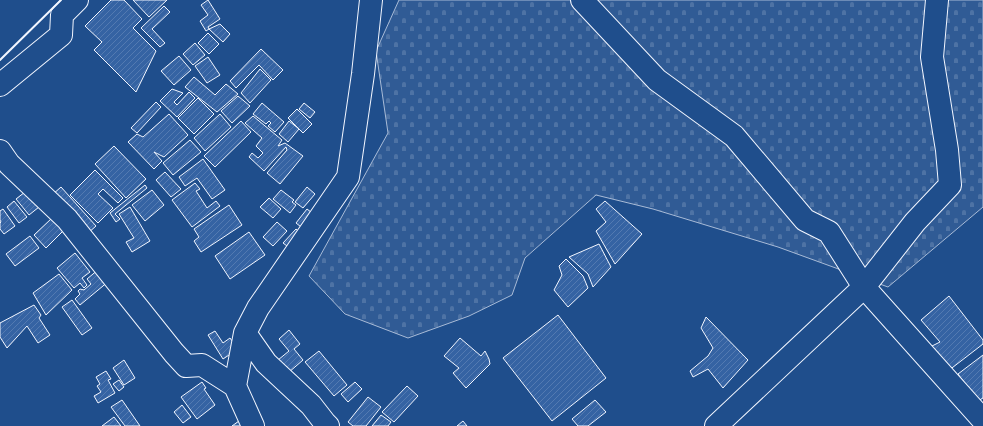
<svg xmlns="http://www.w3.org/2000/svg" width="983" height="426" font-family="Commissioner,sans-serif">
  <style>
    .cemetery { fill: url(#cemetery-stones); stroke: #a8bbd7 }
    .building { fill: url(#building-hatch); stroke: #f2f6ff }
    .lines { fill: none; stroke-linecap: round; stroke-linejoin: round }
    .minor-casing { stroke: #f2f6ff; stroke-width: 24 }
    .minor { stroke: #1f4e8c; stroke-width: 22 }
    .wall { stroke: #f2f6ff; stroke-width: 2 }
  </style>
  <defs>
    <pattern id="cemetery-stones" width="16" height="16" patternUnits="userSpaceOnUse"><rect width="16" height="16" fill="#305b95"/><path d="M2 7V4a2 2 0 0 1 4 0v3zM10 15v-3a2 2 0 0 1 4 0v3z" fill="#4e73a5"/></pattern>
    <pattern id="building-hatch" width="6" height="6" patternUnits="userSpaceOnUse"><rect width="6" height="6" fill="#3563a3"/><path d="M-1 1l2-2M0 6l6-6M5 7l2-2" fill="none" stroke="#537ab1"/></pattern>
  </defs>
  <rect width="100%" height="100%" fill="#1f4e8c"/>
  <path class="cemetery" d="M399 0H983V207L888 287 778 247 653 209 596 195 525 258 512 295 469 316 408 338 345 314 309 276 388 133 376 51Z"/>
  <path class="building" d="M111 0H124L142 19 133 28 156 51 136 92 94 50 102 42 85 26Z
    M133 0H167L149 17Z
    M208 0 220 19 208 27 209 29 206 31 200 21 208 15 201 5Z
    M164 6 170 12 152 29 165 43 160 47 141 28Z
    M220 24 230 34 223 42 209 29Z
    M208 33 219 44 209 54 198 43Z
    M195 43 205 55 193 65 183 54Z
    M261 49 283 70 273 80 259 65 236 88 230 81Z
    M179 56 191 70 174 85 161 71Z
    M208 57 220 75 207 83 195 66Z
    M260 69 271 80 250 103 241 93Z
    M194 77 215 95 226 84 238 94 217 112 185 87Z
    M172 89 183 93 174 102 177 105 189 92 195 98 177 117 160 101Z
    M238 96 250 106 232 123 221 111Z
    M198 98 214 114 194 134 178 118Z
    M156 102 161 107 137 133 131 128Z
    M262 103 284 122 275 132 268 126 271 123 269 121 266 124 253 114Z
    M304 103 315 112 310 118 299 109Z
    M297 109 312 124 303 133 288 118Z
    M169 114 188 135 164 157 154 152 162 161 154 169 128 142 137 134 143 137Z
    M220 114 231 127 205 151 194 138Z
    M253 116 282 140 278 146 285 143 303 156 280 184 267 173 287 150 286 147 264 171 249 157 252 153 258 158 263 153 256 146 262 138 245 123Z
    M241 121 251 132 215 167 204 156Z
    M289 121 299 129 288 142 279 134Z
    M190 140 201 152 173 175 163 163Z
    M114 146 146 179 126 198 95 164Z
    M203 159 225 190 212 199 197 178 185 186 179 177Z
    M95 170 123 198 118 203 103 189 98 194 113 208 98 223 70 195Z
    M165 172 181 189 171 197 156 180Z
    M195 183 200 189 196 191 207 208 216 201 220 206 192 227 172 200Z
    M145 185 147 188 115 214 120 219 116 222 110 213Z
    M61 187 96 226 87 234 52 195Z
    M307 187 315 194 303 208 295 202Z
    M152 190 164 205 145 221 132 205Z
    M281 190 294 200 292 202 296 205 290 213 273 199Z
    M25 192 39 207 29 215 16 199Z
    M269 198 281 209 273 218 260 207Z
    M14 201 27 217 19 223 7 207Z
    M605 201 642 234 615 264 596 231 606 222 596 209Z
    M229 205 242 225 201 252 194 241 199 237 194 229Z
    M130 207 150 241 132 252 126 242 134 238 119 214Z
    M3 209 15 226 4 234 0 229V223L1 222 0 220V211Z
    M307 209 316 216 305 230 296 223Z
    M52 218 64 230 46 248 34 235Z
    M277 222 287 231 273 246 263 237Z
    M296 229 303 235 291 249 283 243Z
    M249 232 265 255 230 279 215 256Z
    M30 236 39 248 15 266 6 254Z
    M599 244 611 267 593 287 588 274 569 257Z
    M75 253 90 272 82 278 87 285 84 288 80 283 74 288 57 268Z
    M566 259 583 276 588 288 568 307 554 290 562 275 559 266Z
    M99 269 109 281 80 305 75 299 80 294 78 291 80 289 84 290 91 284 87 279Z
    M59 274 72 290 46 315 33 293Z
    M949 296 983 340V344L948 371 930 347 940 342 921 320Z
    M72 300 92 328 82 335 62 307Z
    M34 305 41 315 39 318 50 335 38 343 27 326 7 348 0 337V323Z
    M558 315 606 378 552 421 503 358Z
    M706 317 748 360 723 388 708 369 693 377 690 371 708 356 713 348 701 328Z
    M289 330 300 344 294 349 303 360 288 373 278 360 289 351 279 339Z
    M215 331 223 343 230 338 238 349 223 359 208 335Z
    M460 338 481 356 485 351 489 359 490 364 466 388 453 373 459 368 444 356Z
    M319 351 347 385 334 396 305 362Z
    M983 355V398L978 401 958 374Z
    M124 360 135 378 124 385 113 368Z
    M106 371 111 379 108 380 115 393 98 403 94 396 101 392 97 386 100 384 96 377Z
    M119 380 124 387 119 391 113 384Z
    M202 382 206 388 204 389 215 405 197 419 181 397Z
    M355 382 362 389 348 402 341 394Z
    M407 386 418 396 394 422 382 412Z
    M368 397 381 407 366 426H353L348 422Z
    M122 400 140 426H125L111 407Z
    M595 400 606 412 588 426H578L572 419Z
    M182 405 191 417 183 423 174 412Z
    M381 415 391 422 388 426H372Z
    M114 417 121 426H102Z
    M243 418 248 426H232Z
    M463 421 467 426H457Z"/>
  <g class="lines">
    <g class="minor-casing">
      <path id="minor" d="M582 0 657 80 734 136 805 220 829 232 864 287 983 420
        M0 85 61 35 62 15 77 0
        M0 151 9 164 67 219 174 353 186 366 202 365 235 386
        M245 333 266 363 311 405 325 423 328 426
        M253 426 235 386 245 333 258 308 348 177 363 74 371 0
        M716 426 864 287 915 222 950 185 947 150 932 57 937 0"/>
    </g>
    <use href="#minor" class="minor"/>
    <path class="wall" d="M0 60 61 0"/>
  </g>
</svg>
